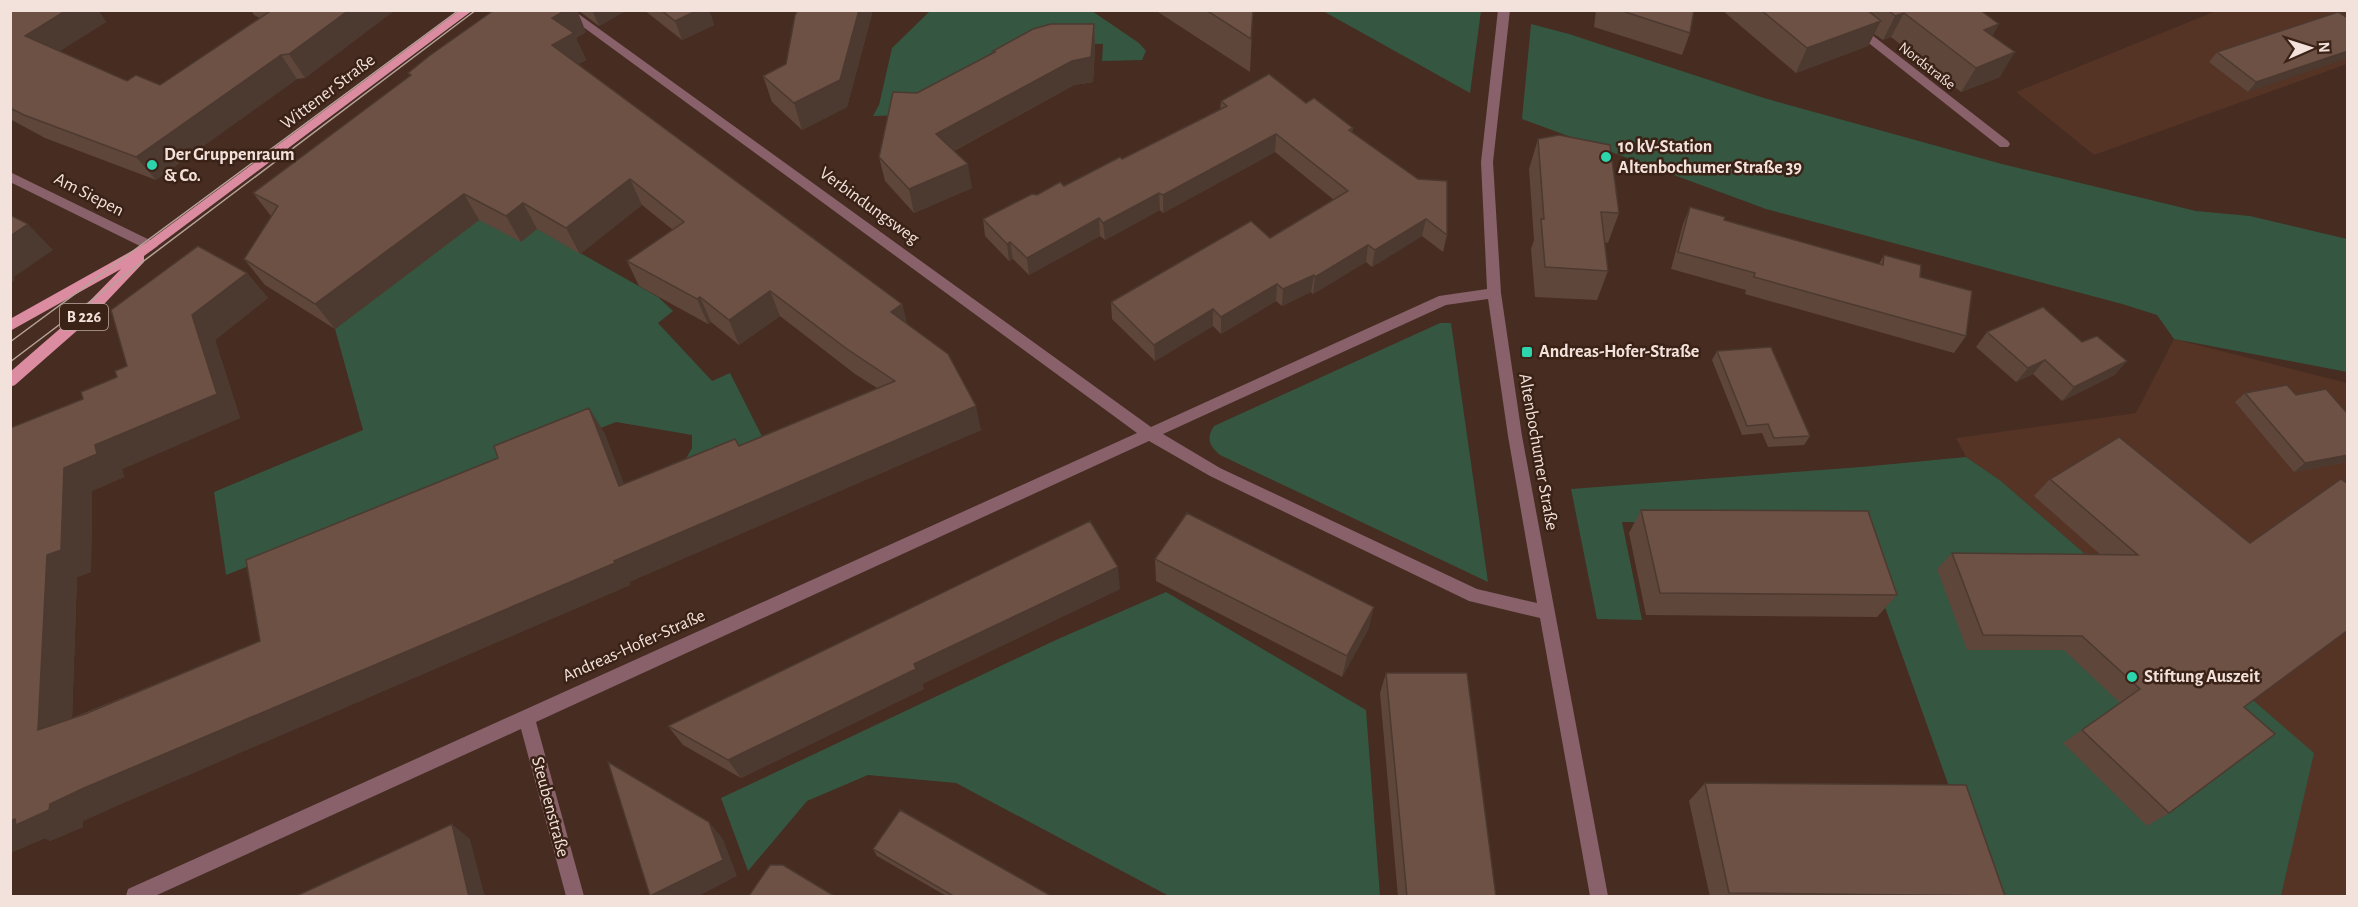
<svg xmlns="http://www.w3.org/2000/svg" width="2358" height="907" font-family="'Alegreya Sans',sans-serif">
  <style>
    .built { fill: #553426 }
    .green { fill: #355640 }
    .lines { fill: none; stroke-linecap: round; stroke-linejoin: round }
    .street { fill: #88616a; fill-rule: evenodd }
    .primary { fill: #db8ca0; fill-rule: evenodd }
    .tram { stroke: #b6a299; stroke-width: 1.5 }
    .wall { fill: #5e463b }
    .shaded-wall { fill: #4c3930 }
    .building { fill: #6d5145; stroke: #4c3930; stroke-width: 1.5 }
    .poi-dot { fill: #2cd5ab; stroke: #3b2217; stroke-width: 2 }
    .labels { text-anchor: middle; dominant-baseline: central; stroke-width: 5; stroke-linejoin: round; paint-order: stroke }
    .far-street-label { font-size: 15px; fill: #f3e2db; stroke: #3b2217 }
    .shield { fill: #3b2217; stroke: #bca8a0; stroke-width: 1.5 }
    .shield-label { font-size: 16px; font-weight: bold; fill: #f3e2db }
    .street-label { font-size: 18px; fill: #f3e2db; stroke: #3b2217 }
    .poi-label { font-size: 18px; font-weight: bold; fill: #f3e2db; stroke: #3b2217; text-anchor: start }
  </style>
  <rect width="100%" height="100%" fill="#462c21"/>
  <path class="built" d="M2216 11H2347V64L2094 155 2016 92Z
    M2174 339 2347 383V896H2281L2313 753 2001 481 1966 457 1956 438 2136 413Z"/>
  <path class="green" d="M930 11H1092L1139 43 1146 51 1142 60 1102 61 1103 44 1064 43 916 115 873 116 879 105 892 48Z
    M1323 11H1481L1470 93Z
    M1531 24 1569 34 1764 98 2002 164 2196 211 2250 216 2347 239V372L2174 339 2157 315 2122 304 1766 209 1522 119Z
    M479 220 538 229 658 297 673 311 658 323 712 381 730 373 770 452 666 494 692 448V435L616 422 226 575 214 492 363 430 335 329Z
    M1440 323H1451L1488 582 1220 455C1209 446 1206 438 1214 426Z
    M1966 457 2001 481 2314 753 2281 896H1988L1855 523 1622 522 1642 620 1597 619 1571 489 1861 467Z
    M1166 592 1366 710 1380 896H1169L956 783 868 775 807 801 748 871 721 798 1058 639Z"/>
  <g class="lines">
    <path class="street" d="M560 10H573L1151 427 1439 296 1487 289 1481 162 1498 10H1510L1493 162 1501 293 1522 436 1608 896H1590L1540 618 1469 601 1210 476 1149 441 536 722 584 896H566L521 729 155 896H126L128 889 1137 433ZM1488 299 1508 436 1537 603 1477 589 1220 468 1163 434 1446 305Z
      M1827 10H1840L2008 141 2010 144 2008 147H2000Z
      M10 172 156 243 158 246 151 251 146 249 10 182Z"/>
    <path class="primary" d="M460 10H473L144 256V262L88 321 15 385 10 387V372L78 313 121 269 10 331V319L146 243Z"/>
    <path class="tram" d="M10 342 459 10
      M10 362 476 10"/>
  </g>
  <path class="wall" d="M10 10H98L106 22 59 51 127 81 160 85 260 18 254 15 251 10H395L305 78 297 79 156 180 45 138 10 119Z
    M578 10H627L599 26Z
    M644 10H709L714 25 682 40Z
    M798 10H873L847 107 802 130 772 102 763 76 786 64Z
    M1155 10H1253L1250 72Z
    M1596 10H1694L1690 33 1682 55 1594 27Z
    M1722 10H1980L1999 24 1992 36 2000 77 1961 92 1891 37 1883 40 1874 34 1868 46 1796 73Z
    M2338 12 2248 92 2209 62 2217 52Z
    M1094 24 1095 49 1093 82 1074 85 954 151 972 188 914 213 885 181 879 157 917 93 993 53V51Z
    M586 32 576 38 586 60 578 64 902 304 907 324 981 430 629 582 630 585 116 806 83 821V827L50 841 45 838 10 853V428L83 399 117 377 127 366 247 273 268 298 215 340 240 418 122 469 124 477 92 491 91 572 77 577 72 718 260 641 604 432 624 485 739 446 877 388 855 374 780 316 739 345 711 322 708 324 639 286 627 261 673 230 642 205 580 254 537 229 521 242 479 220 335 329 265 285 244 259 271 216 253 193 410 76 408 73Z
    M1221 101 1306 103 1353 128 1352 132 1447 235 1443 252 1422 236 1372 267 1366 262 1313 294 1311 292 1282 306 1276 301 1221 334 1213 326 1155 361 1112 319 1111 302 1270 238 1334 200 1275 152 1163 213 1160 210 1105 240 1100 236 1029 275 1013 259 1009 261 985 236 983 219 1037 195 1064 186 1122 159 1220 110Z
    M1538 139 1619 213 1608 243 1605 242 1608 271 1597 300 1535 297 1531 249 1534 240 1529 169Z
    M1690 207 1724 220 1879 264 1884 255 1920 277 1966 336 1954 353 1745 294 1746 290 1671 269 1683 224Z
    M1987 332 2082 342 2127 361 2114 375 2062 401 2033 374 2016 382 1976 347Z
    M1717 351 1810 436 1804 445 1768 447 1762 433 1742 435 1712 360Z
    M2245 393 2296 395 2348 462 2294 472 2235 402Z
    M2119 437 2244 707 2169 813 2147 826 2063 743 2120 703 2064 650H1967L1937 569 1952 553 2101 555 2034 496 2050 479Z
    M1641 510 1897 595 1877 617 1646 615 1629 533Z
    M1155 559 1369 628 1342 677 1156 581Z
    M1120 589 922 684 924 689 741 778 683 745 668 726Z
    M1386 673 1496 897H1398L1380 693Z
    M1705 783 2005 896 1710 897 1689 801Z
    M873 849 1053 897H948L877 856Z"/>
  <path class="shaded-wall" d="M67 10H98L106 22 46 60 25 36Z
    M349 10H395L305 78 289 54Z
    M566 10H577L586 32 576 38 586 60 565 71 552 45V18Z
    M592 10H627L599 26Z
    M698 10H709L714 25 682 40 675 21Z
    M859 10H873L847 107 802 130 794 103Z
    M1904 13 1891 37 1883 40 1895 16Z
    M1881 21 1868 46 1796 73 1807 48Z
    M1094 24 1095 49 1093 82 1074 85 940 158 936 134Z
    M1999 24 1984 49V30Z
    M2348 51V58L2248 92 2256 82Z
    M2015 52 2000 77 1961 92 1976 68Z
    M281 55 297 79 156 180 136 157Z
    M1276 134 1275 152 1163 213V195Z
    M968 164 972 188 914 213 909 189Z
    M630 179 642 205 580 254 566 228Z
    M1159 193 1160 210 1105 240 1103 223Z
    M464 194 479 220 335 329 315 304Z
    M523 203 537 229 521 242 506 216Z
    M1099 218 1100 236 1029 275 1027 258Z
    M1426 219 1422 236 1372 267 1375 250Z
    M28 224 53 250 14 277V281L10 284V236Z
    M1010 242 1013 259 1009 261 1007 244Z
    M1368 245 1366 262 1313 294 1315 277Z
    M247 273 268 298 215 340 240 418 122 469 124 477 92 491 91 572 77 577 71 748 38 730 47 555 64 468 95 445 192 315Z
    M1314 275 1311 292 1282 306 1283 289Z
    M1277 284 1276 301 1221 334V317Z
    M770 291 780 316 739 345 729 320Z
    M700 297 711 322 708 324 697 299Z
    M902 304 908 329 891 312Z
    M1213 309V326L1155 361 1154 345Z
    M2045 360 2033 374 2016 382 2028 368Z
    M2127 361 2114 375 2062 401 2074 387Z
    M976 406 981 430 629 582 630 585 116 806 83 821V827L50 841 45 838 10 853V821L84 788Z
    M589 408 604 432 634 509 619 486Z
    M2348 455V462L2294 472 2305 463Z
    M1118 567 1120 589 922 684 924 689 741 778 728 760 914 664Z
    M1374 607 1369 628 1342 677 1347 656Z
    M709 822 723 839 737 876 697 897H651Z
    M452 824 470 839 485 897H469Z"/>
  <path class="building" d="M10 10H67L25 36 127 81 136 75 160 85 272 10H349L289 54 281 55 136 157 24 115 10 108Z
    M494 10H566L552 18 574 33 552 45 902 304 891 312 948 354 976 406 614 561 615 563 84 788 50 804 49 810 16 825 15 819 10 821V428L83 399 81 392 117 377 115 371 127 366 111 310 198 246 247 273 192 315 217 394 95 445 97 454 64 468 61 550 47 555 38 730 85 714 260 641 246 560 498 458 494 446 589 408 619 486 735 439 739 446 895 381 847 349 770 291 729 320 700 297 697 299 627 261 684 222 630 179 566 228 523 203 506 216 464 194 315 304 244 259 278 206 253 193 411 75 408 73 429 56Z
    M661 10H698L675 21Z
    M798 10H859L840 80 794 103 763 76 786 64 795 15Z
    M1206 10H1253L1251 39Z
    M1619 10H1694L1690 33Z
    M1761 10H1867L1881 21 1807 48Z
    M1888 10H1980L1999 24 1984 30 2015 52 1976 68 1904 13 1895 16Z
    M2338 12 2348 18V51L2256 82 2217 52Z
    M1051 24H1094L1091 57 1072 61 936 134 968 164 909 189 879 157 893 92 917 93 995 52 993 51 1033 29Z
    M1269 74 1306 103 1314 98 1353 128 1349 130 1418 179 1447 181V235L1426 219 1375 250 1368 245 1315 277 1314 275 1283 289 1277 284 1221 317 1213 309 1154 345 1111 302 1251 221 1270 238 1348 191 1276 134 1163 195 1159 193 1103 223 1099 218 1027 258 1010 242 1007 244 983 219 1032 194 1037 195 1060 182 1064 186 1120 157 1122 159 1227 106 1221 101Z
    M1559 135 1610 145 1619 213 1601 212 1608 271 1545 267 1541 219H1544L1538 139Z
    M1690 207 1725 217 1724 220 1883 265 1884 255 1921 265 1920 277 1972 291 1966 336 1754 277 1755 273 1678 252Z
    M10 215 28 224 10 236Z
    M2043 307 2082 342 2097 336 2127 361 2074 387 2045 360 2028 368 1987 332Z
    M1771 347 1810 436 1774 438 1768 424 1747 426 1717 351Z
    M2287 385 2296 395 2326 389 2348 414V455L2305 463 2245 393Z
    M2119 437 2250 543 2341 479 2348 484V630L2244 707 2275 734 2169 813 2082 730 2140 689 2082 636 1983 635 1952 553 2138 555 2050 479Z
    M1641 510 1868 511 1897 595 1660 593Z
    M1187 513 1374 607 1347 656 1155 559Z
    M1090 521 1118 567 914 664 916 669 728 760 668 726Z
    M1386 673H1467L1496 897H1407Z
    M608 762 709 822 723 860 650 896Z
    M1705 783 1966 785 2005 896 1729 893Z
    M900 810 1053 897H955L873 849Z
    M452 824 469 897H294Z
    M770 865H783L836 897H748Z"/>
  <g class="poi-dot">
    <circle cx="1606" cy="157" r="6"/>
    <circle cx="152" cy="165" r="6"/>
    <rect x="1521" y="346" width="12" height="12" rx="3"/>
    <circle cx="2132" cy="677" r="6"/>
  </g>
  <g class="labels">
    <g class="far-street-label">
      <text transform="translate(1927 66) rotate(38)">Nordstraße</text>
    </g>
    <rect class="shield" x="60" y="304" width="48" height="26" rx="4.5"/>
    <g class="shield-label">
      <text x="84" y="317">B 226</text>
    </g>
    <g class="street-label">
      <text transform="translate(328 92) rotate(-37)">Wittener Straße</text>
      <text transform="translate(89 195) rotate(27)">Am Siepen</text>
      <text transform="translate(869 206) rotate(36)">Verbindungsweg</text>
      <text transform="translate(1538 452) rotate(80)">Altenbochumer Straße</text>
      <text transform="translate(634 646) rotate(-24)">Andreas-Hofer-Straße</text>
      <text transform="translate(550 807) rotate(75)">Steubenstraße</text>
    </g>
    <g class="poi-label">
      <text x="1618" y="147">10 kV-Station<tspan x="1618" dy="21">Altenbochumer Straße 39</tspan></text>
      <text x="164" y="155">Der Gruppenraum<tspan x="164" dy="21">&amp; Co.</tspan></text>
      <text x="1539" y="352">Andreas-Hofer-Straße</text>
      <text x="2144" y="677">Stiftung Auszeit</text>
    </g>
  </g>
  <rect width="2358" height="907" fill="none" stroke="#f3e2db" stroke-width="24"/>
  <g transform="translate(2310 48) rotate(87)" stroke="#3b2217" stroke-width="4.5" paint-order="stroke">
  <path d="M0-4.5L10 22L0 15L-10 22Z" fill="#f3e2db"/>
  <text y="-9" font-size="16" font-weight="bold" text-anchor="middle" fill="#f3e2db">N</text>
  </g>
</svg>
